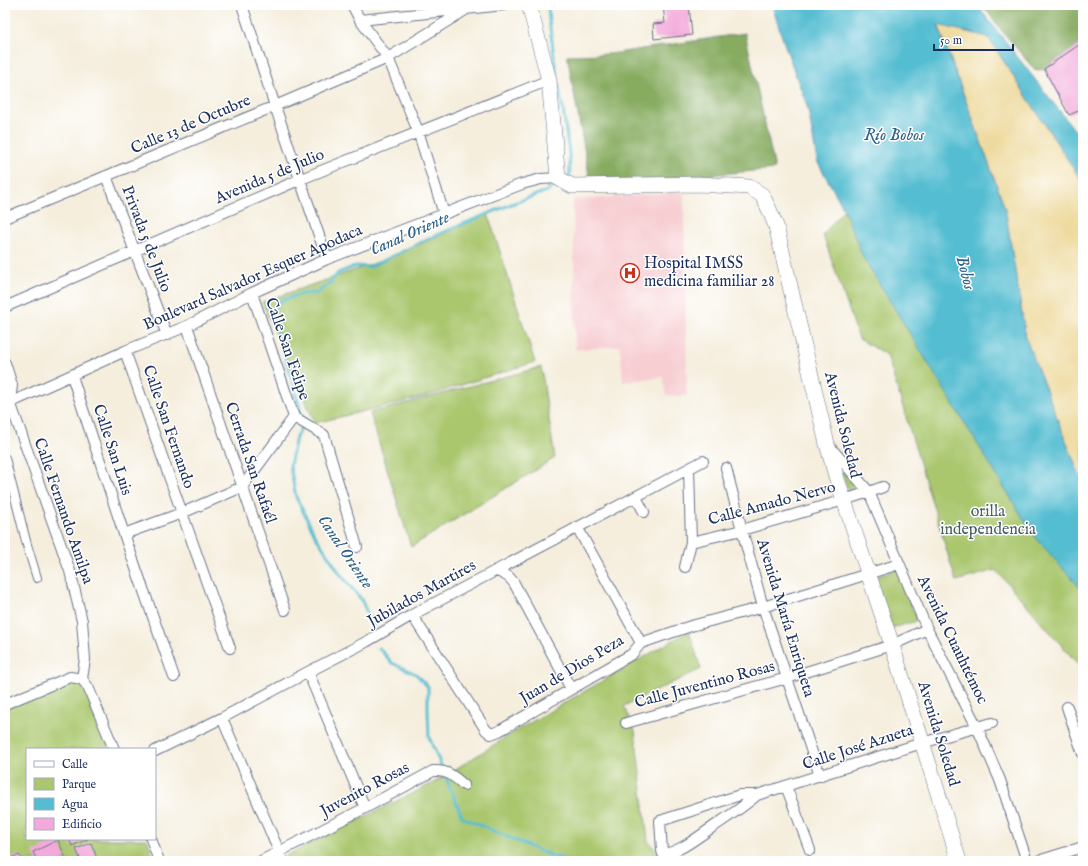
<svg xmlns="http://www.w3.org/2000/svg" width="1088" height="866" font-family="'IM FELL English',serif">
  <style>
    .built { fill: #f7cfd3 }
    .green { fill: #aac76e; stroke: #627b66 }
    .forest { fill: #87ac61; stroke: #516e60 }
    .sand { fill: #eeda9e; stroke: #84847e }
    .water { fill: #54bdd1; stroke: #387698 }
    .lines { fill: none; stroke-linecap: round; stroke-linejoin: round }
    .stream { stroke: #54bdd1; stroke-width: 3 }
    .building { fill: #f3a9da }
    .pedestrian-casing { stroke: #67728a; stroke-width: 10 }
    .minor-casing { stroke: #67728a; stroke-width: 12 }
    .secondary-casing { stroke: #67728a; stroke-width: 16 }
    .pedestrian { stroke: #fff; stroke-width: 8 }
    .minor { stroke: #fff; stroke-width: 10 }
    .secondary { stroke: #fff; stroke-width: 15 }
    .labels { text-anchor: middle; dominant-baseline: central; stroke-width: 3; stroke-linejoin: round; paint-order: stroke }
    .street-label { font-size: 16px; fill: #1b2f5e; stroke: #fff }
    .poi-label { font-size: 16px; fill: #1b2f5e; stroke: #fff; text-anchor: start }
    .park-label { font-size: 16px; fill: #465d63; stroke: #fff }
    .water-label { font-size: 17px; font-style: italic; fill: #2f6186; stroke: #fff }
  </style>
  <rect width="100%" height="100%" fill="#fff"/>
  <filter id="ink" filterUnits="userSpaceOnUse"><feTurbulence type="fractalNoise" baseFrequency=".025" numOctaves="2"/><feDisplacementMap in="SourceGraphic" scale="8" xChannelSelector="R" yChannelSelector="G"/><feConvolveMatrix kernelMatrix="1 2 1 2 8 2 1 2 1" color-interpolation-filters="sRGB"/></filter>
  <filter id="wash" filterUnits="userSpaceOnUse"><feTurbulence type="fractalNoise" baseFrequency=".012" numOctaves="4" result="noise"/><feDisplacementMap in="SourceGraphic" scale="16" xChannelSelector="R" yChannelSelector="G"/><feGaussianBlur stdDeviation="0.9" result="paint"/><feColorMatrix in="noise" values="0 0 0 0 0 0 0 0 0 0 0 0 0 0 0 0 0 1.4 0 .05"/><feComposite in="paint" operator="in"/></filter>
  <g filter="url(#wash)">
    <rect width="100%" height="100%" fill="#f5eedd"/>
    <path class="built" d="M684 192 687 396 666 395 663 377 623 382 620 346 575 350 573 200Z"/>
    <path class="green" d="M843 210 1083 578V670L996 570 956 581 887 355 859 339 823 235Z
      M488 214 535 362 423 397 315 423 262 302 381 261Z
      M541 367 555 458 411 547 370 413Z
      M845 471 859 488 849 491 842 472Z
      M897 569 917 621 891 628 873 578Z
      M689 631 701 669 624 706 635 731 648 841 665 861H287L285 856 437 781 514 732Z
      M69 681 85 687 110 749H27V839H147L155 861H5V709Z"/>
    <path class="forest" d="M983 5H1083V42L1044 69 1039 70 1034 69 996 24Z
      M745 33 775 169 591 186 567 55 610 54Z"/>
    <path class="sand" d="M938 24 988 37 1083 183V484L1026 339 1005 208Z"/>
    <path class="water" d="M772 5H977L1083 141V183L988 37 938 25 1005 208 1026 339 1083 484V591L1034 536 863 257 843 207 817 161 808 109 783 40Z"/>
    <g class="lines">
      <path class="stream" d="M548 5 549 21 559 90 563 109 569 153 570 175 566 178
        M303 419 283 350 270 311 282 300 302 294 317 293 332 281 338 273 356 266 370 267 434 236 514 203 547 191 558 183
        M303 425 296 437 290 466 296 497 316 537 341 575 361 599 373 626
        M379 648 392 663 416 674 428 687V710L429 737 443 770
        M445 775C450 790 457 803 462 817L542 852 568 861"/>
    </g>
    <g id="blocks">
      <path class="building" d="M663 5H689L692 35 654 39 653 24 665 23Z
        M1083 42V109L1069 115 1044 69Z
        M69 839H88L72 846Z
        M58 840 66 859 61 861H37L33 852Z
        M91 843 98 861H81L76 849Z
        M19 855 24 861H5V860Z"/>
    </g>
  </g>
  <g filter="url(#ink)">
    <use href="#blocks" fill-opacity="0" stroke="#67728a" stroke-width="1"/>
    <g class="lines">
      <g class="pedestrian-casing">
        <path id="pedestrian" d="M5 458 27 545 37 578"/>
      </g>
      <g class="minor-casing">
        <path id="minor" d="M242 5 275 106 327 259
          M352 5 360 20 388 58 418 131 444 214
          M360 20 504 5
          M106 176 167 335
          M5 218 275 106 388 58 467 9
          M252 293 294 417
          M5 307 301 179 549 80
          M187 326 285 610
          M125 351 182 513 230 648
          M5 363 12 385 10 402
          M72 376 124 534 174 677
          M5 395 10 402 70 571 82 621 85 659 82 679
          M5 405 125 351 187 326 252 293 327 259 522 184 541 179 558 178
          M294 417 324 435 357 547
          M830 447 869 492 927 629 977 727 1000 780 1027 861
          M726 468 742 530 763 607 820 776
          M636 497 644 512
          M577 527 641 643
          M124 534 182 513 242 487 294 417
          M691 542 742 530 844 500 869 492 883 487
          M685 567 691 542 689 469
          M496 570 509 577 514 583 571 689
          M412 615 486 730 491 734 499 731 632 654 641 643 691 626 763 607 899 564
          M308 672 365 808
          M5 704 70 677 82 679 88 687 114 749
          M1067 707 1083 754
          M222 718 283 861
          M626 723 787 678 892 645 927 629
          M155 751 222 718 308 672 366 642 412 615 703 461
          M786 786 810 850
          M757 795C742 808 726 818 710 829 698 837 678 853 663 854L662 851 660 821 740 795H757L922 743 992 723
          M151 839 159 861
          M261 861 365 808 433 771C448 770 453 776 464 785
          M1038 861 1083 847"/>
      </g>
      <g class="secondary-casing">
        <path id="secondary" d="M529 5 549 80 558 178 572 186 698 184 749 187 762 195 769 209 776 226 827 444 836 476 892 645 959 861"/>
      </g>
      <use href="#pedestrian" class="pedestrian"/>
      <use href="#minor" class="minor"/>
      <use href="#secondary" class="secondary"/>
    </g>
  </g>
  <defs>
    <g id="hospital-ring" transform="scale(1)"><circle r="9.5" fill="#fff" stroke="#c8321e" stroke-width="1.5"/><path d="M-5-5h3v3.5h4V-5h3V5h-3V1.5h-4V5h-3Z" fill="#c8321e"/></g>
  </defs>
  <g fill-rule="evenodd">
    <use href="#hospital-ring" x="630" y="273"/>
  </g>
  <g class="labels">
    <g class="street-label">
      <text transform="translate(191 125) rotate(-23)">Calle 13 de Octubre</text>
      <text transform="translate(270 177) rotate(-23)">Avenida 5 de Julio</text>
      <text transform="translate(146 239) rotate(69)">Privada 5 de Julio</text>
      <text transform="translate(253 278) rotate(-24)">Boulevard Salvador Esquer Apodaca</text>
      <text transform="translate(287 349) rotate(71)">Calle San Felipe</text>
      <text transform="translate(842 425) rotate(76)">Avenida Soledad</text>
      <text transform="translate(168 427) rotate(71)">Calle San Fernando</text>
      <text transform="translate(112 450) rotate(72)">Calle San Luis</text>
      <text transform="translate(250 463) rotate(71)">Cerrada San Rafaél</text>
      <text transform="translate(772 504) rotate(-15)">Calle Amado Nervo</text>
      <text transform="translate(63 511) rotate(71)">Calle Fernando Amilpa</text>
      <text transform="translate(422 594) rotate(-29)">Jubilados Martires</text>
      <text transform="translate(785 618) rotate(73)">Avenida María Enriqueta</text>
      <text transform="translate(952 640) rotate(64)">Avenida Cuauhtémoc</text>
      <text transform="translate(572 670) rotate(-31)">Juan de Dios Peza</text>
      <text transform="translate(705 685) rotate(-15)">Calle Juventino Rosas</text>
      <text transform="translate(938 734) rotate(73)">Avenida Soledad</text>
      <text transform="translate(858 748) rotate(-18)">Calle José Azueta</text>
      <text transform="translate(365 790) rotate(-28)">Juvenito Rosas</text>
    </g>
    <g class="poi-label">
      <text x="644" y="264">Hospital IMSS<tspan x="644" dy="18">medicina familiar 28</tspan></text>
    </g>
    <g class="park-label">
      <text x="988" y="512">orilla<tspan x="988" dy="18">independencia</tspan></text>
    </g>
    <g class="water-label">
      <text x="894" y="135">Río Bobos</text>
      <text transform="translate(410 234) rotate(-24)">Canal Oriente</text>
      <text transform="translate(965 273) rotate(75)">Bobos</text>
      <text transform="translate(345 552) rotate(56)">Canal Oriente</text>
    </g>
  </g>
  <rect width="1088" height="866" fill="none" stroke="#fff" stroke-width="20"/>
  <rect x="26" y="748" width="130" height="92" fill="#ffffff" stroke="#a4acbf"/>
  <rect x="34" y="761" width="20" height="6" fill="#ffffff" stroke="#a4acbf"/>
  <text x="62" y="768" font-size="12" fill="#1b2f5e">Calle</text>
  <rect x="34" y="778" width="20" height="12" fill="#aac76e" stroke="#a4acbf"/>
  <text x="62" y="788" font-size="12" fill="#1b2f5e">Parque</text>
  <rect x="34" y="798" width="20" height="12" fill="#54bdd1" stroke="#a4acbf"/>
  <text x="62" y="808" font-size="12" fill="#1b2f5e">Agua</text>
  <rect x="34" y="818" width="20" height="12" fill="#f3a9da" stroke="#a4acbf"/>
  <text x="62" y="828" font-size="12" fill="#1b2f5e">Edificio</text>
  <path d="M934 44v6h79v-6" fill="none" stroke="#1b2f5e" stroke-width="2"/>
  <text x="940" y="44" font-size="12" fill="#1b2f5e" stroke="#ffffff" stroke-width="3" paint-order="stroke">50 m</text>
</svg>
